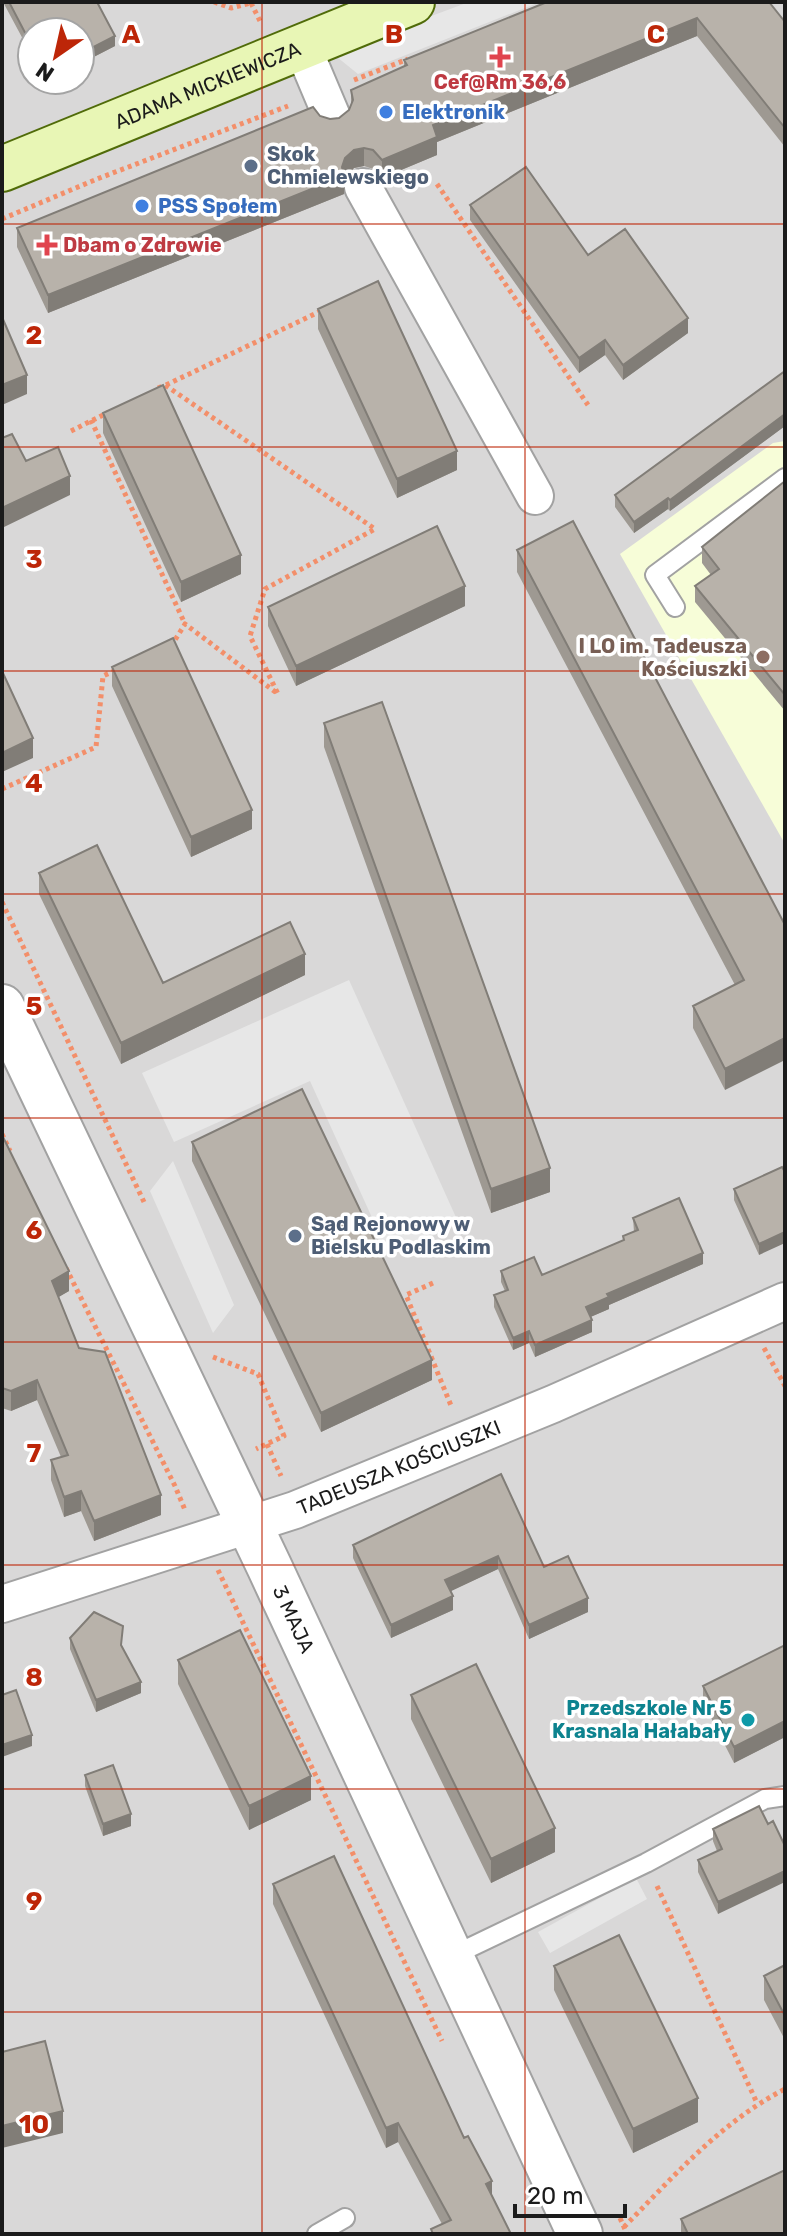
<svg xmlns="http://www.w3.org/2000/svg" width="787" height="2236" font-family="Rubik,sans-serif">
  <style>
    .residential { fill: #d9d8d8; fill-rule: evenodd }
    .education { fill: #f7fdd8 }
    .parking { fill: #e7e7e7 }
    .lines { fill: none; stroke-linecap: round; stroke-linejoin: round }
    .service-casing { stroke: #a2a2a2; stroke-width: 22 }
    .minor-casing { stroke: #a2a2a2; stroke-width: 40 }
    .tertiary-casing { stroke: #a2a2a2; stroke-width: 48 }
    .secondary-casing { stroke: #506b09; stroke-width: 48 }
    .path { stroke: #f38f6a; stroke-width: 5; stroke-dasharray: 4 4; stroke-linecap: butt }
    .service { stroke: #fff; stroke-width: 18 }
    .minor { stroke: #fff; stroke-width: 36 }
    .tertiary { stroke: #fff; stroke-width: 44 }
    .secondary { stroke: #e8f6b5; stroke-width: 44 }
    .wall { fill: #9e9992 }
    .shaded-wall { fill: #817d77 }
    .building { fill: #b8b2aa; stroke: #817d77; stroke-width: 2 }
    .grid { fill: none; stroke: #bd2608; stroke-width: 2; stroke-opacity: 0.55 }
    .health-dot { fill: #e0444e; stroke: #fff; stroke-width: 3 }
    .shop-dot { fill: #3f7fe0; stroke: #fff; stroke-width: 3 }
    .service-dot { fill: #5c6f8a; stroke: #fff; stroke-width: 3 }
    .education-dot { fill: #8d6e63; stroke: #fff; stroke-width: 3 }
    .culture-dot { fill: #0f9aa8; stroke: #fff; stroke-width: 3 }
    .labels { text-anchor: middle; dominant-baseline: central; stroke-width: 7; stroke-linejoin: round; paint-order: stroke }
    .health-label { font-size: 20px; font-weight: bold; fill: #be3a42; stroke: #fff }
    .street-label { font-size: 20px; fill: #1b1b1b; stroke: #fff }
    .shop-label { font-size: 20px; font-weight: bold; fill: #366cbe; stroke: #fff; text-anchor: start }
    .service-label { font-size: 20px; font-weight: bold; fill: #4e5e75; stroke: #fff; text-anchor: start }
    .education-label { font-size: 20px; font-weight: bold; fill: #785e54; stroke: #fff; text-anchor: end }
    .culture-label { font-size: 20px; font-weight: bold; fill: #0d838f; stroke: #fff; text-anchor: end }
    .grid-label { font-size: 26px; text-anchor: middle; font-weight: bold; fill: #bd2608; stroke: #fff; stroke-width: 7; stroke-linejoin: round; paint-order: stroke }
  </style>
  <rect width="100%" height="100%" fill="#eceae0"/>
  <path class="residential" d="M2 2H785V2234H2ZM32 32H80V80H32Z"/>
  <path class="education" d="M785 441V844L620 554 773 443Z"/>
  <path class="parking" d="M469 2H540L358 74 332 53Z
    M349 980 459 1224 389 1255 310 1081 174 1142 142 1073Z
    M173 1161 234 1305 213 1333 150 1191Z
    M636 1878 647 1899 550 1953 538 1932Z"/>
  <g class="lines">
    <g class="service-casing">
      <path id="service" d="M675 607 655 575 785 478
        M450 1957 646 1863 765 1799 785 1796
        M317 2234 345 2218"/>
    </g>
    <g class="minor-casing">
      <g id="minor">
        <path d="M302 46 332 117"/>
        <path d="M363 187 535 496"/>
        <path id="s1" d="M2 1604 295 1510 553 1404 785 1301"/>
      </g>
    </g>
    <g class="tertiary-casing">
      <g id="tertiary">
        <path id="s2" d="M2 1007 269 1566 580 2234"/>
      </g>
    </g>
    <g class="secondary-casing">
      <g id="secondary">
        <path id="s3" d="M2 169 412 2"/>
      </g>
    </g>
    <path class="path" d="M214 2 231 8 254 2
      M251 3 260 21
      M354 80 408 59
      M437 184 588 405
      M2 219 97 179 288 106
      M166 385 323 310
      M158 388 165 385 375 529 265 589 250 636 278 694 185 624 175 640 171 642
      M91 420 185 624
      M71 431 109 412
      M2 789 96 747 103 676 116 670
      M2 902 144 1202
      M2 1134 10 1151
      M66 1268 175 1486 185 1510
      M433 1283 406 1295 452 1408
      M764 1348 785 1386
      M213 1357 258 1374 284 1436 256 1449
      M267 1444 281 1476
      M218 1570 442 2041
      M657 1886 757 2103
      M620 2218 627 2234
      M624 2227C674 2176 721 2122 785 2089"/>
    <use href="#service" class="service"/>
    <use href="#minor" class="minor"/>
    <use href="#tertiary" class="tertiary"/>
    <use href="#secondary" class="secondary"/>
  </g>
  <path class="wall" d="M3 2H97L115 46 80 64V32H32V56Z
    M547 2 785 22V147L697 36 437 142V155L382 178 373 169 364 166 354 168 345 177 344 194 48 313 17 247V228L320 116 330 119 339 118 349 110 351 105V90L404 67V60Z
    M470 205 588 255 688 333 623 380 605 355 579 373 470 220Z
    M318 309 457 470 397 498 318 329Z
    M785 371V426L670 511 668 509 634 533 615 507V495Z
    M103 413 241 574 181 602 103 433Z
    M785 481V711L695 602V586L711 575 702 563V547Z
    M517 550 785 925 725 1090 693 1028V1006L735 985 517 572Z
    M465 606 296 686 268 626V607Z
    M112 667 252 829 191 857 112 686Z
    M324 723 550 1192 491 1213 324 747Z
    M39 873 163 983 305 975 121 1064 39 894Z
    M2 1135 69 1291 58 1297 79 1348 161 1515 94 1541 81 1511 64 1517 51 1480V1460L61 1457 37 1400 11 1411 2 1408Z
    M192 1142 432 1380 321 1432 192 1161Z
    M785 1172 759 1255 734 1200V1189Z
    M633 1218 703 1264 609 1305V1309L590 1317 592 1332 535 1357 529 1343 513 1350 494 1307V1295L505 1291 501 1282V1271L542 1275 623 1240V1236L634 1232Z
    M501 1474 544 1567 588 1612 529 1639 498 1569 450 1591 453 1610 391 1638 353 1558V1545Z
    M70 1638 122 1647 141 1693 96 1712 70 1649Z
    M785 1645V1737L734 1763 703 1702V1686Z
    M178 1660 311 1800 249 1830 178 1684Z
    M411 1695 555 1852 491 1883 411 1719Z
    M85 1775 131 1826 103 1836 85 1786Z
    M768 1824 718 1914 698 1872V1860L717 1851 713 1841V1829Z
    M273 1884 464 2138 511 2234H431V2229L442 2224 398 2142 386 2148 273 1904Z
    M785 1965V2040L764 2000V1976Z
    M554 1966 698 2122 633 2153 554 1990Z
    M681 2219 785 2234H681Z"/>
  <path class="shaded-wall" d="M697 18V36L437 142V155L382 178V160L433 125Z
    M115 36V46L80 64V54Z
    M364 148V166L354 168 345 177 344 194 48 313V295L345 158 354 150Z
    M688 318V333L623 380V365Z
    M605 340V355L579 373V358Z
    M27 375V394L2 405V385Z
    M785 414V426L670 511V500Z
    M457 451V470L397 498V479Z
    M70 476V495L2 528V508Z
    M668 498V509L634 533V522Z
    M241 555V574L181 602V582Z
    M465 586V606L296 686V666Z
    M33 738V758L2 772V753Z
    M252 810V829L191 857V837Z
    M305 954V975L121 1064V1043Z
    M785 1038V1060L725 1090V1069Z
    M550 1168V1192L491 1213V1189Z
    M785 1232V1243L759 1255V1244Z
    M703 1253V1264L609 1305V1309L586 1319V1307L607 1294Z
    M69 1271V1291L52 1301V1281Z
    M592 1320V1332L535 1357V1345Z
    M529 1331V1343L513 1350V1338Z
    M432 1360V1380L321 1432V1413Z
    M37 1380V1400L11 1411V1391Z
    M81 1491V1511L64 1517V1497Z
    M161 1495V1515L94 1541V1521Z
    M498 1556V1569L445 1594V1580Z
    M453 1596V1610L391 1638V1625Z
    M588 1598V1612L529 1639V1625Z
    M141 1682V1693L96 1712V1700Z
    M785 1721V1737L734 1763V1747Z
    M32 1735V1746L2 1757V1745Z
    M311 1776V1800L249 1830V1806Z
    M131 1814V1826L103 1836V1824Z
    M555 1828V1852L491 1883V1859Z
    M785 1871V1882L718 1914V1902Z
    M698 2098V2122L633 2153V2129Z
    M63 2111V2133L2 2148V2126Z
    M398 2123V2142L386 2148V2128Z
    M492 2181V2200L486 2184Z"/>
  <path class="building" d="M9 2H97L115 36 80 54V32H32V46Z
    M547 2H769L785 22V128L697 18 433 125 437 137 382 160 373 150 364 148 354 150 345 158 342 167 344 176 48 295 17 228 313 107 320 116 330 119 339 118 349 110 353 100 351 90 407 65 404 60Z
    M526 167 588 255 625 229 688 318 623 365 605 340 579 358 470 205Z
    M378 281 457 451 397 479 318 309Z
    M2 317 27 375 2 385Z
    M785 371V414L670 500 668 498 634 522 615 495Z
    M163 385 241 555 181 582 103 413Z
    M12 434 26 461 58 447 70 476 2 508V438Z
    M785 481V695L695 586 719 569 702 547Z
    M573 521 785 925V1038L725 1069 693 1006 744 980 517 550Z
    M437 526 465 586 296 666 268 607Z
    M173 638 252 810 191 837 112 667Z
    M2 671 33 738 2 753Z
    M382 702 550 1168 491 1189 324 723Z
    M97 845 163 983 290 922 305 954 121 1043 39 873Z
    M302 1089 432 1360 321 1413 192 1142Z
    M2 1135 69 1271 52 1281 79 1348 105 1352 161 1495 94 1521 81 1491 64 1497 51 1460 68 1455 37 1380 11 1391 2 1388Z
    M782 1167 785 1172V1232L759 1244 734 1189Z
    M679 1198 703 1253 607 1294 609 1297 586 1307 592 1320 535 1345 529 1331 513 1338 494 1295 508 1290 501 1271 534 1257 542 1275 624 1240 623 1236 638 1230 633 1218Z
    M501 1474 544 1567 568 1556 588 1598 529 1625 498 1556 445 1580 453 1596 391 1625 353 1545Z
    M94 1612 123 1626 121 1645 141 1682 96 1700 70 1638Z
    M240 1630 311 1776 249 1806 178 1660Z
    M785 1645V1721L734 1747 703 1686Z
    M476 1664 555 1828 491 1859 411 1695Z
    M16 1690 32 1735 2 1745V1695Z
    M113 1765 131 1814 103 1824 85 1775Z
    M759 1806 768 1824 773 1821 785 1846V1871L718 1902 698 1860 722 1849 713 1829Z
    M334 1856 464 2138 468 2136 492 2181 486 2184 511 2234H433L431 2229 451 2220 398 2123 386 2128 273 1884Z
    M619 1935 698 2098 633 2129 554 1966Z
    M785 1965V2016L764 1976Z
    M45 2041 63 2111 2 2126V2052Z
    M785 2170V2234H688L681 2219Z"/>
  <path class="grid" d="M262 2V2234M525 2V2234M2 224H785M2 447H785M2 671H785M2 894H785M2 1118H785M2 1342H785M2 1565H785M2 1789H785M2 2012H785"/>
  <g class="health-dot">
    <path d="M496 45h8v8h8v8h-8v8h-8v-8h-8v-8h8z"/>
    <path d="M43 233h8v8h8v8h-8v8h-8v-8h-8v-8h8z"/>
  </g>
  <g class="shop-dot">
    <circle cx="386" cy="112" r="8"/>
    <circle cx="142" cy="206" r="8"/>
  </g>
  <g class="service-dot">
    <circle cx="251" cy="166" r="8"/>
    <circle cx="295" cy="1236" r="8"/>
  </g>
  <circle class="education-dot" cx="763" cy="657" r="8"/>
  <circle class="culture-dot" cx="748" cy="1720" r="8"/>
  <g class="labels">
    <g class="health-label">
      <text x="500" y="82">Cef@Rm 36,6</text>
      <text x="63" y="245" text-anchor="start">Dbam o Zdrowie</text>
    </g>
    <g class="street-label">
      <text stroke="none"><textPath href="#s3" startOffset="222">ADAMA MICKIEWICZA</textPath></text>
      <text stroke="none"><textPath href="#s1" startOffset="420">TADEUSZA KOŚCIUSZKI</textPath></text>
      <text stroke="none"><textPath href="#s2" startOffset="678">3 MAJA</textPath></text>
    </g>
    <g class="shop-label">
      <text x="402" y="112">Elektronik</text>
      <text x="158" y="206">PSS Społem</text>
    </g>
    <g class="service-label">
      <text x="267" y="154">Skok<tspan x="267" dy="23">Chmielewskiego</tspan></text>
      <text x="311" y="1224">Sąd Rejonowy w<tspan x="311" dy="23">Bielsku Podlaskim</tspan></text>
    </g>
    <g class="education-label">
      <text x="747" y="646">I LO im. Tadeusza<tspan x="747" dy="23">Kościuszki</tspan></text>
    </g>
    <g class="culture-label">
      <text x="732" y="1708">Przedszkole Nr 5<tspan x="732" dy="23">Krasnala Hałabały</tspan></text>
    </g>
  </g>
  <g class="grid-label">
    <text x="131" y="43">A</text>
    <text x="394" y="43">B</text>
    <text x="656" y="43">C</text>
    <text x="34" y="344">2</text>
    <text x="34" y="568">3</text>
    <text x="34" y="792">4</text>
    <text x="34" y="1015">5</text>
    <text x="34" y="1239">6</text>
    <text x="34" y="1462">7</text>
    <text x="34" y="1686">8</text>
    <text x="34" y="1910">9</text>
    <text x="34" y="2133">10</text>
  </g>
  <rect width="787" height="2236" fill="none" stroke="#1b1b1b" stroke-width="8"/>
  <g transform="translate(56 56) rotate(214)"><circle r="38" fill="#ffffff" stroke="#a4a4a4" stroke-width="2"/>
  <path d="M0-6L14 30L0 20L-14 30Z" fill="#bd2608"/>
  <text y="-12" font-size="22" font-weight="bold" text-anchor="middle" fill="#1b1b1b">N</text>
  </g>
  <path d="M515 2204v12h110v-12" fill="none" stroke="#1b1b1b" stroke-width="4"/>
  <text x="527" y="2204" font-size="24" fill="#1b1b1b" stroke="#ffffff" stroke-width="6" paint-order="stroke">20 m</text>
</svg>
